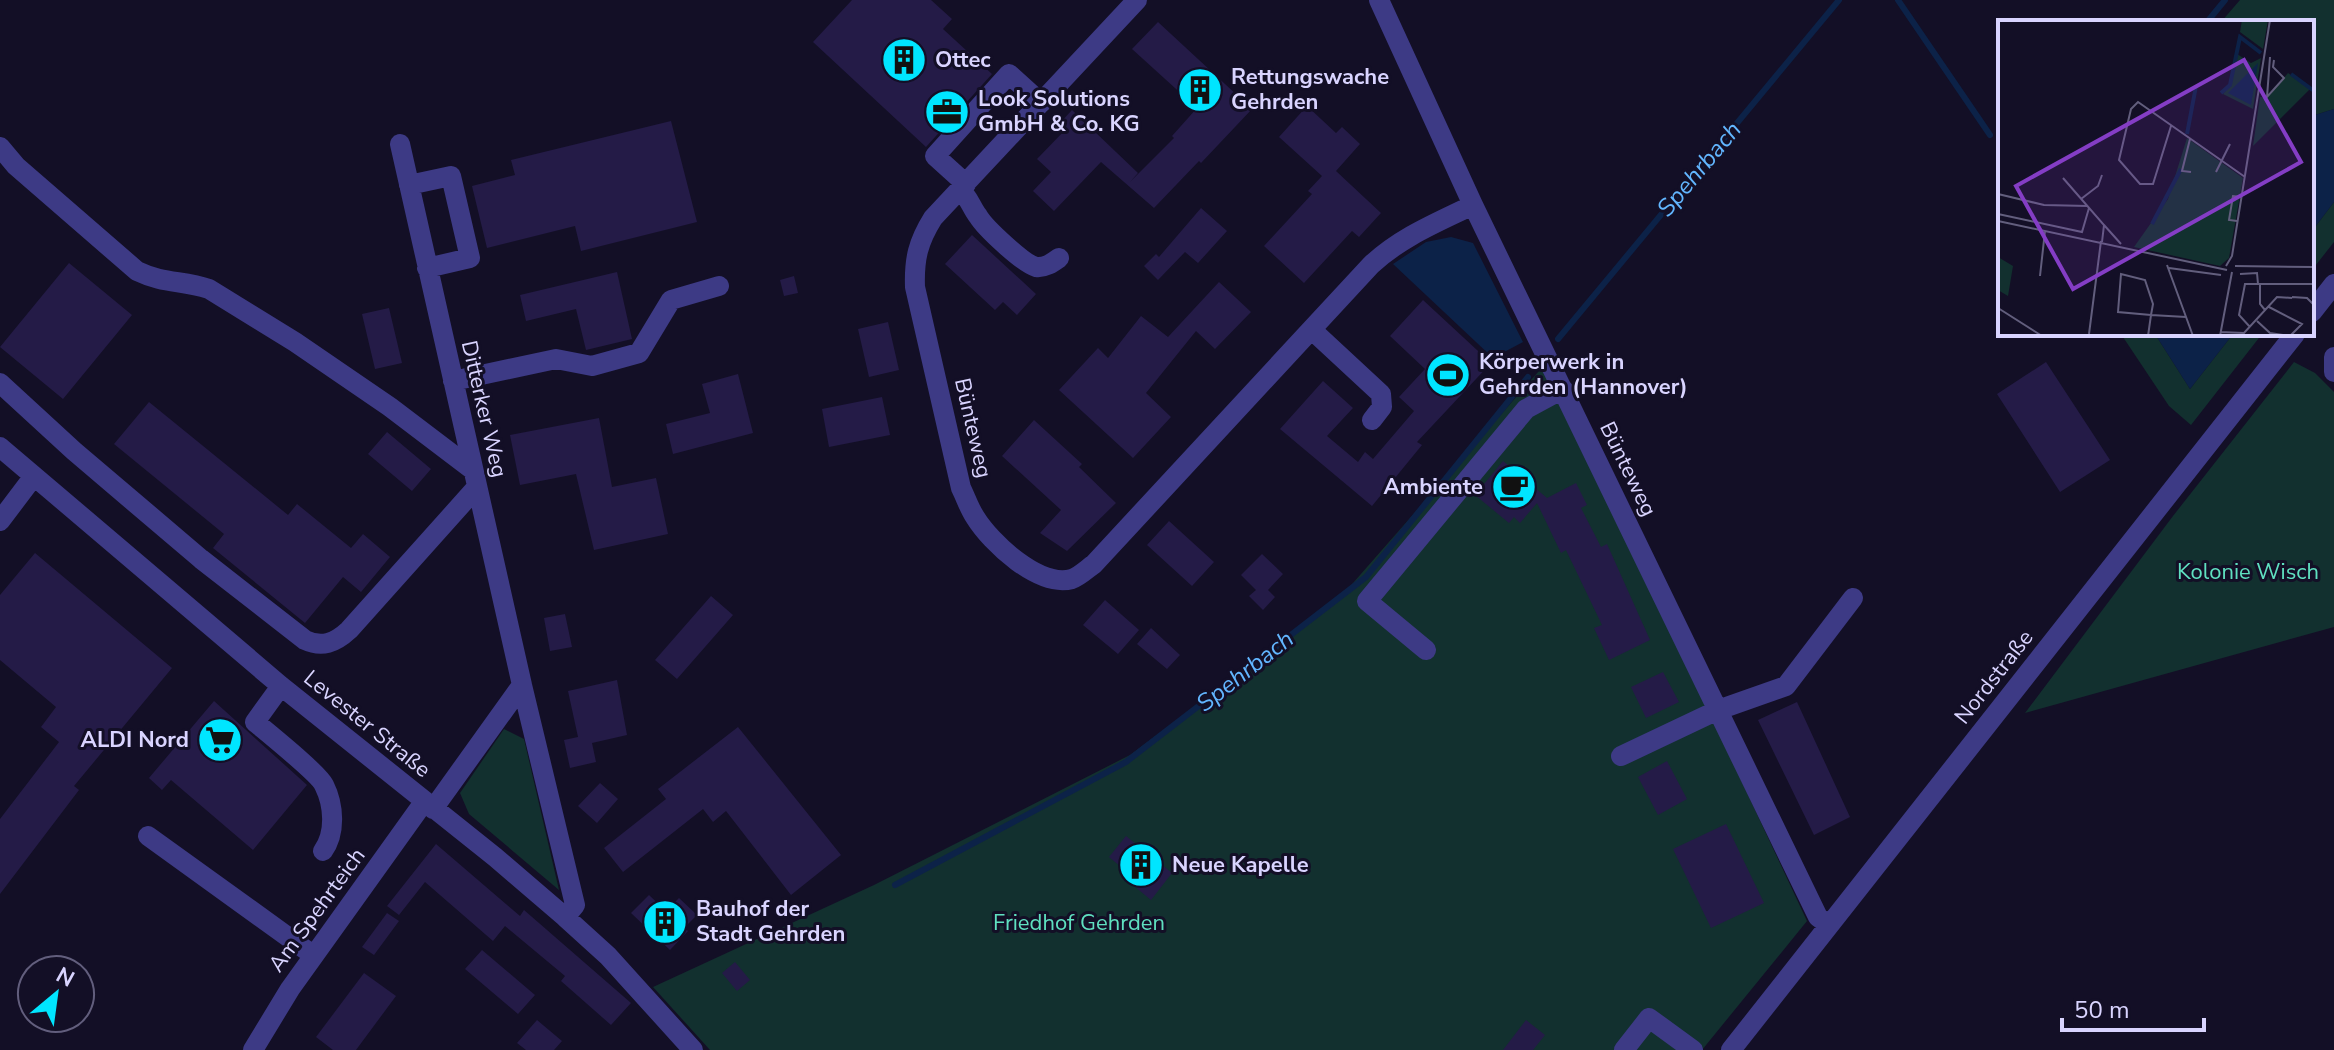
<svg xmlns="http://www.w3.org/2000/svg" width="2334" height="1050" font-family="'Nunito Sans',sans-serif">
  <style>
    .green { fill: #12302f }
    .water { fill: #0c2248 }
    .lines { fill: none; stroke-linecap: round; stroke-linejoin: round }
    .stream { stroke: #0c2248; stroke-width: 6 }
    .building { fill: #241b47 }
    .minor { stroke: #3d3a85; stroke-width: 20 }
    .labels { text-anchor: middle; dominant-baseline: central; stroke-width: 6; stroke-linejoin: round; paint-order: stroke }
    .poi-label { font-size: 22px; font-weight: bold; fill: #d9d4ff; stroke: #130f26; text-anchor: start }
    .street-label { font-size: 22px; fill: #d9d4ff; stroke: #130f26 }
    .park-label { font-size: 22px; fill: #5fe0c0; stroke: #130f26 }
    .water-label { font-size: 24px; font-style: italic; fill: #62b6ff; stroke: #130f26 }
    .inset-river { fill: none; stroke: #0c2248; stroke-width: 4 }
    .inset-road { fill: none; stroke: #625e7d; stroke-width: 2 }
    .view { fill: #843dc5; fill-opacity: 0.15; stroke: #843dc5; stroke-width: 4 }
    .inset-edge { fill: none; stroke: #d9d4ff; stroke-width: 4 }
  </style>
  <rect width="100%" height="100%" fill="#130f26"/>
  <path class="green" d="M2240 0H2334V109L2312 116V22H2221Z
    M2334 202V242L2312 270V231Z
    M2121 334H2155L2190 389 2233 334H2262L2191 425 2169 406Z
    M2294 362 2315 373 2334 392V627L2025 713 2173 516Z
    M1546 363 1807 921 1702 1050H710L653 987 874 885 1130 755 1339 599Z
    M504 729 524 739 559 890 469 814 460 793Z"/>
  <path class="water" d="M2334 109V202L2312 231V116Z
    M1451 237 1473 243 1523 342 1493 358 1393 264 1426 242Z
    M2155 334H2233L2190 389Z"/>
  <g class="lines">
    <path class="stream" d="M1898 0 1990 135
      M2207 22 2225 0
      M1558 339 1839 0
      M895 885 1126 762 1366 577 1528 377"/>
  </g>
  <path class="building" d="M852 0H931L952 19 943 29 992 74 926 147 813 42Z
    M1158 22 1252 109 1201 163 1199 161 1154 208 1101 162 1054 211 1033 191 1051 172 1037 159 1066 129 1060 123 1072 110 1138 173 1130 182 1174 138 1172 136 1197 108 1132 49Z
    M1307 106 1336 133 1342 127 1360 144 1336 171 1381 213 1359 237 1352 231 1304 283 1264 246 1312 194 1308 191 1322 176 1279 137Z
    M671 121 697 222 581 251 575 226 487 248 472 186 515 175 511 160Z
    M1201 208 1227 231 1198 263 1185 252 1158 280 1144 266 1156 254 1159 257Z
    M972 235 1036 294 1017 315 1003 302 995 310 945 264Z
    M69 263 132 315 63 399 0 347Z
    M617 272 632 339 586 350 576 309 526 321 520 295Z
    M794 276 798 293 784 296 780 280Z
    M1219 282 1251 312 1215 349 1196 331 1146 393 1171 417 1133 458 1059 390 1098 348 1108 358 1141 316 1168 337Z
    M1423 300 1491 363 1417 442 1422 445 1372 506 1280 429 1323 381 1353 408 1327 436 1358 462 1365 452 1373 459 1414 411 1399 397 1425 369 1390 336Z
    M389 308 402 363 375 369 362 314Z
    M888 322 899 370 869 377 858 329Z
    M2046 362 2110 460 2060 492 1997 394Z
    M738 374 753 433 673 454 666 424 710 413 702 384Z
    M882 397 890 435 829 447 822 409Z
    M149 402 288 515 297 504 351 548 363 534 390 557 361 592 343 577 305 623 213 548 224 534 114 444Z
    M599 418 612 487 656 478 668 534 594 550 576 474 520 485 510 435Z
    M1034 420 1082 464 1079 467 1116 503 1067 551 1040 533 1061 510 1002 456Z
    M387 432 431 469 412 491 368 454Z
    M1503 461 1547 498 1576 483 1587 505 1581 508 1601 547 1607 544 1650 640 1609 660 1594 628 1602 625 1566 550 1561 553 1537 503 1520 523 1514 517 1509 523 1475 495Z
    M1169 521 1214 562 1192 586 1147 545Z
    M35 553 172 668 74 786 79 790 0 894V819L59 742 41 727 56 707 0 660V595Z
    M1262 554 1283 574 1268 590 1275 597 1263 610 1249 596 1256 590 1241 575Z
    M711 596 733 615 677 679 655 660Z
    M1105 600 1139 630 1118 654 1083 625Z
    M565 614 572 647 550 651 544 618Z
    M1151 628 1180 655 1167 669 1137 644Z
    M1663 672 1679 702 1646 718 1631 687Z
    M617 680 627 735 592 743 596 762 570 768 564 740 578 737 568 691Z
    M214 701 307 785 253 850 171 780 162 790 149 778Z
    M1797 702 1850 817 1814 835 1758 720Z
    M738 727 841 855 791 895 726 811 713 822 703 809 623 872 604 848 666 799 658 789Z
    M1667 761 1687 799 1658 815 1638 777Z
    M600 783 618 799 597 823 578 806Z
    M1726 824 1764 903 1711 928 1673 849Z
    M1126 836 1172 873 1151 900 1128 881 1132 876 1109 857Z
    M436 844 520 916 524 910 631 1003 611 1025 561 981 565 976 505 926 493 941 425 882 399 915 387 906Z
    M649 895 666 911 679 898 697 915 684 928 688 931 670 950 631 913Z
    M387 913 399 921 374 955 362 947Z
    M482 950 535 995 518 1014 465 969Z
    M735 962 750 980 737 991 722 973Z
    M364 973 396 996 356 1050H333L316 1037Z
    M537 1020 562 1041 554 1050H526L517 1043Z
    M1526 1020 1545 1035 1533 1050H1503Z"/>
  <g class="lines">
    <path class="minor" d="M1137 0 933 218C918 242 914 259 915 287L961 488C966 498 969 508 975 517 991 543 1039 588 1072 579 1080 576 1087 569 1094 564L1371 265C1401 237 1436 223 1473 205
      M1379 0 1473 205 1818 917 1829 925
      M400 144 522 685 433 809
      M0 147 16 166 137 271C164 284 182 280 209 289L295 342 390 407 473 470
      M966 184 935 156 1009 74 1041 103
      M409 185 451 176 470 258 427 268
      M960 190C969 197 971 207 978 216 985 228 1024 264 1036 267 1045 268 1052 263 1059 258
      M2312 312 2334 284
      M1312 330 1381 394 1382 407 1372 420
      M2334 357V372
      M453 381 556 359 592 366 639 353 671 300 719 286
      M0 383 74 451 201 559 305 640C322 648 335 643 349 630L477 487
      M0 447 281 686 495 857 565 917 608 956 693 1050
      M0 521 34 476
      M1426 650 1367 601 1526 409 1563 389
      M522 685 575 905 565 917
      M281 686 255 722C268 733 319 774 324 785 334 805 336 833 323 851
      M1621 756 1718 710 1786 686 1853 598
      M148 836 313 955
      M253 1050 290 989 424 802
      M1624 1050 1649 1018 1693 1050
      M1731 1050 2295 334"/>
  </g>
  <defs>
    <g id="building-disc" transform="scale(2.3)"><circle r="9.5" fill="#00e5ff" stroke="#130f26"/><path d="M-4-6H4V6H1V3H-1V6H-4ZM-2.5-4.3h1.7v1.8h-1.7ZM.8-4.3h1.7v1.8H.8ZM-2.5-1h1.7V.8h-1.7ZM.8-1h1.7V.8H.8Z" fill="#111"/></g>
    <g id="office-disc" transform="scale(2.3)"><circle r="9.5" fill="#00e5ff" stroke="#130f26"/><path d="M-6-3h4V-5.5h4V-3h4V5H-6ZM-1-4.5V-3h2v-1.5ZM-6 0V1H6V0Z" fill="#111"/></g>
    <g id="stadium-disc" transform="scale(2.3)"><circle r="9.5" fill="#00e5ff" stroke="#130f26"/><path d="M0-5a6.5 5 0 1 0 0 10a6.5 5 0 1 0 0-10ZM-3.5-1.8h7v3.6h-7Z" fill="#111"/></g>
    <g id="cafe-disc" transform="scale(2.3)"><circle r="9.5" fill="#00e5ff" stroke="#130f26"/><path d="M-5.5-4.5H6V0H3Q3 3.5 0 3.5H-2.5Q-5.5 3.5-5.5 0ZM3-3.2v2h1.7v-2ZM-6 4.5H4V6H-6Z" fill="#111"/></g>
    <g id="supermarket-disc" transform="scale(2.3)"><circle r="9.5" fill="#00e5ff" stroke="#130f26"/><path d="M-6-5.5h2.5l.6 2H6L4.5 2H-2.5L-4.4-4H-6ZM-1.5 3.2a1.3 1.3 0 1 0 .1 0ZM3 3.2a1.3 1.3 0 1 0 .1 0Z" fill="#111"/></g>
  </defs>
  <g fill-rule="evenodd">
    <use href="#building-disc" x="904" y="60"/>
    <use href="#building-disc" x="1200" y="90"/>
    <use href="#office-disc" x="947" y="112"/>
    <use href="#stadium-disc" x="1448" y="375"/>
    <use href="#cafe-disc" x="1514" y="487"/>
    <use href="#supermarket-disc" x="220" y="740"/>
    <use href="#building-disc" x="1141" y="865"/>
    <use href="#building-disc" x="665" y="922"/>
  </g>
  <g class="labels">
    <g class="poi-label">
      <text x="935" y="60">Ottec</text>
      <text x="1231" y="77">Rettungswache<tspan x="1231" dy="25">Gehrden</tspan></text>
      <text x="978" y="99">Look Solutions<tspan x="978" dy="25">GmbH &amp; Co. KG</tspan></text>
      <text x="1479" y="362">Körperwerk in<tspan x="1479" dy="25">Gehrden (Hannover)</tspan></text>
      <text x="1483" y="487" text-anchor="end">Ambiente</text>
      <text x="189" y="740" text-anchor="end">ALDI Nord</text>
      <text x="1172" y="865">Neue Kapelle</text>
      <text x="696" y="909">Bauhof der<tspan x="696" dy="25">Stadt Gehrden</tspan></text>
    </g>
    <g class="street-label">
      <text transform="translate(484 409) rotate(77)">Ditterker Weg</text>
      <text transform="translate(973 428) rotate(77)">Bünteweg</text>
      <text transform="translate(1628 469) rotate(64)">Bünteweg</text>
      <text transform="translate(1994 677) rotate(-52)">Nordstraße</text>
      <text transform="translate(367 724) rotate(39)">Levester Straße</text>
      <text transform="translate(317 910) rotate(-54)">Am Spehrteich</text>
    </g>
    <g class="park-label">
      <text x="2248" y="572">Kolonie Wisch</text>
      <text x="1079" y="923">Friedhof Gehrden</text>
    </g>
    <g class="water-label">
      <text transform="translate(1699 169) rotate(-50)">Spehrbach</text>
      <text transform="translate(1245 671) rotate(-38)">Spehrbach</text>
    </g>
  </g>
  <g transform="translate(1998 20)">
    <rect width="316" height="316" fill="#130f26"/>
    <path d="M244 0H270L265 29 242 12ZM239 34 253 43 263 38 255 89 225 74 234 62ZM290 53 312 69 255 126 262 77 269 78ZM189 118 245 158 231 238 222 246 136 227 170 179ZM0 237 15 246 10 276 0 270Z" fill="#12302f"/>
    <path d="M260 43 253 85 230 73Z" fill="#0c2248"/>
    <path class="inset-river" d="M293 54 316 71M223 73 232 65 242 17 263 33M189 114 198 66M154 204 183 149"/>
    <path class="inset-road" d="M272 37 269 77 286 58 275 47 276 40M173 106 155 164H142L121 140 133 89 140 82 247 157M192 119 184 151 193 152M218 152 232 124M65 158 106 205 104 222M0 174 46 185 90 186M83 179 100 166 104 155M0 194 84 212 91 188M0 201 229 250M239 201 231 200 235 176 244 177M106 205 123 224M169 245 195 316M228 246 234 236 272 0M237 246 316 247M171 248 223 255M242 254 259 253 260 264M42 256 47 211M262 264V284L267 290M294 277 309 278 316 285M271 287 304 304 292 316M0 288 44 316M259 301 272 313 291 316M252 307 241 295 247 264H316M222 312 246 313 279 277 294 278M91 314 103 221M150 316 153 295 155 284 147 260 123 254 120 292 153 295 188 297M222 316 234 252"/>
    <path class="view" d="M246 40 303 142 75 269 18 166Z"/>
    <rect width="316" height="316" class="inset-edge"/>
  </g>
  <g transform="translate(56 994) rotate(29)"><circle r="38" fill="#130f26" stroke="#625e7d" stroke-width="2"/>
  <path d="M0-6L14 30L0 20L-14 30Z" fill="#00e5ff"/>
  <text y="-12" font-size="22" font-weight="bold" text-anchor="middle" fill="#d9d4ff">N</text>
  </g>
  <path d="M2062 1018v12h142v-12" fill="none" stroke="#d9d4ff" stroke-width="4"/>
  <text x="2074" y="1018" font-size="24" fill="#d9d4ff" stroke="#130f26" stroke-width="6" paint-order="stroke">50 m</text>
</svg>
